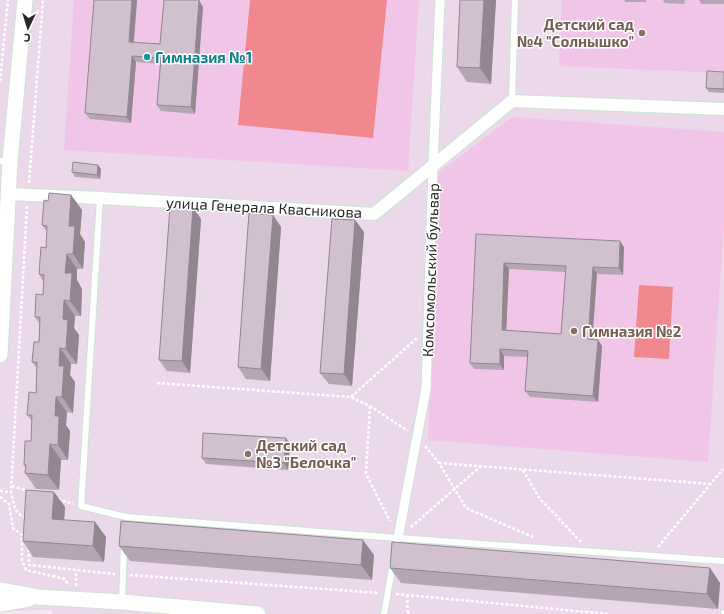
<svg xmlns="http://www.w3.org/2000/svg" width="724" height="614" font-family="'Exo 2',sans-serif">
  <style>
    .education { fill: #f0c5e8 }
    .pitch { fill: #f2888f }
    .plaza { fill: #f4e6f2 }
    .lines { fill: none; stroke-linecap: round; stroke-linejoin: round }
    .service-casing { stroke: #cde3d4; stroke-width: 8 }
    .pedestrian-casing { stroke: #cde3d4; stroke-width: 11 }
    .minor-casing { stroke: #cde3d4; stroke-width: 14 }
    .tertiary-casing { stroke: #cde3d4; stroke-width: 17 }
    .path { stroke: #fff; stroke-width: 2.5; stroke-dasharray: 3 2; stroke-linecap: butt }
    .service { stroke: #fff; stroke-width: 6 }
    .pedestrian { stroke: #fff; stroke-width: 9 }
    .minor { stroke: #fff; stroke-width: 12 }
    .tertiary { stroke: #fff; stroke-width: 15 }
    .wall { fill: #b4a6b2; fill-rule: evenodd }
    .shaded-wall { fill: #928791 }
    .building { fill: #d1c1cf; stroke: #928791; fill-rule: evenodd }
    .education-dot { fill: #8d6e63; stroke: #fff; stroke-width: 1.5 }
    .culture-dot { fill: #0f9aa8; stroke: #fff; stroke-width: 1.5 }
    .labels { text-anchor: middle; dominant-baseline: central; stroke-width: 3; stroke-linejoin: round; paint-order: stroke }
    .education-label { font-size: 15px; font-weight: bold; fill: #785e54; stroke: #fff; text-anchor: start }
    .culture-label { font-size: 15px; font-weight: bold; fill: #0d838f; stroke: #fff; text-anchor: start }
    .street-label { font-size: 15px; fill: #282828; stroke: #fff }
  </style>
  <rect width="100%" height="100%" fill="#ecd8eb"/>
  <path class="education" d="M74 0H419L408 171 64 150Z
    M562 0H724V73L559 66Z
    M512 117 724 132V222L708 462 428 440 438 173Z"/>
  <path class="pitch" d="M250 0H387L373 138 238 125Z
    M639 285 673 287 669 359 634 357Z"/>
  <path class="plaza" d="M35 610H52V614H0V612Z"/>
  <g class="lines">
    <g class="service-casing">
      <path id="service" d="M512 101 515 0
        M0 161H10
        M100 198 81 506 126 517 398 538 724 561
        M122 602 124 546
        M384 614 393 563
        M724 614V613"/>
    </g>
    <g class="pedestrian-casing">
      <path id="pedestrian" d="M398 538 426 389 433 166 440 0"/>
    </g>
    <g class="minor-casing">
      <path id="minor" d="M8 194 100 198 374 214 512 101 724 109"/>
    </g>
    <g class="tertiary-casing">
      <path id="tertiary" d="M0 355 10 161 25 0
        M0 590 38 597 122 602 258 614
        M0 604 29 599"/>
    </g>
    <path class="path" d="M0 81 8 0
      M29 183 43 0
      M27 206 11 492C15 506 13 513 28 519
      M157 383 351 397 370 406 408 431
      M351 397 418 337
      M370 406 366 474 390 521
      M425 446 439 463 466 508 533 537
      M439 463 711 484
      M523 470 540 499 581 542
      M12 486 28 491
      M0 491 11 492
      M0 497 9 504 13 528 22 535V560L26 570 65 579 68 585
      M58 499 73 504
      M411 527 481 466
      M658 547 723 469
      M29 549V565L115 574
      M130 575 379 593
      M76 586V570
      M396 594 608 614
      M407 595 408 614"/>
    <use href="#service" class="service"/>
    <use href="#pedestrian" class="pedestrian"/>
    <use href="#minor" class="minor"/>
    <use href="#tertiary" class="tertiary"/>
  </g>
  <path class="wall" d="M137 0 134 42 160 44 203 7 195 114 161 111 157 105 160 64 136 62 131 123 90 119 85 113Z
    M460 0H496L491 84 467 82 457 67Z
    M624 0H646V2H626Z
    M663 0H685L684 4 665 3Z
    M699 0H724V4H701Z
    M724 72V93L709 92 706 88Z
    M98 165 101 169 100 179 75 177 72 172Z
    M71 195 82 210 80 234 85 242 83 269H77V280L82 289 81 316H75L74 328 79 335 77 364H71L70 375 75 382 73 413 67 412 66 425 70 431 68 460H61L59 490 36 489 25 473 26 468 24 465 31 441 32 421 27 415 36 393 37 368 32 362 39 342 40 324 35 317 43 295V281L39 274 46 248 47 232 42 225 48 201Z
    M273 215 281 227 270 381 246 379 238 367Z
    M201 219 190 373 167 371 159 360Z
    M355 220 364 232 352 386 329 384 320 373Z
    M476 234 624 247 623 275 597 274 592 339 598 340 602 346 598 402 530 397 525 391 528 357 504 356V370L474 369 470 363ZM509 269 566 272 561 334 506 330Z
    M290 444 288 470 206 464 202 458Z
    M54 492 65 507 64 520 95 522 106 537 104 562 33 557 23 541Z
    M119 546 374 555 372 580 130 561Z
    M390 568H710L720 583 718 609 401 583Z"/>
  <path class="shaded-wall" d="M132 0H137L133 48 129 42Z
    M199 0 203 7 195 114 191 107Z
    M484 0H496L491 84 480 68Z
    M132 56 136 62 131 123 127 117Z
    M98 165 101 169 100 179 97 175Z
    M71 195 82 210 80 234 85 242 83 269 73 254 69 226Z
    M193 207 201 219 190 373 182 361Z
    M273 215 281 227 270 381 261 369Z
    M355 220 364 232 352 386 344 374Z
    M620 241 624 247 623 275 619 268Z
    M67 254 77 269V280L82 289 81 316 70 301 65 273Z
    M504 263 509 269 506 336 502 330Z
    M593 267 597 274 592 345 588 339Z
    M64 300 75 316 74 328 79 335 77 364 66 349 63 319Z
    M598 340 602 346 598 402 593 396Z
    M60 348 71 364 70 375 75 382 73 413 62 397 59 366Z
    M500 349 504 356V370L500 364Z
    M56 397 67 412 66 425 70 431 68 460 58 445 55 416Z
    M286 438 290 444 288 470 284 463Z
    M50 444 61 460 59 490 48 475Z
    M54 492 65 507 63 534 52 519Z
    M95 522 106 537 104 562 93 546Z
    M363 540 374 555 372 580 361 565Z
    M710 568 720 583 718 609 707 594Z"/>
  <path class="building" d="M94 0H132L129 42 160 44 164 0H199L191 107 157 105 161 58 132 56 127 117 85 113Z
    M460 0H484L480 68 457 67Z
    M707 71 724 72V89L706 88Z
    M73 162 98 165 97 175 72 172Z
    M49 193 71 195 69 226H75L73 254H67L65 273H72L70 301 64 300 63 319 68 320 66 349 60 348 59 366H64L62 397H56L55 416H59L58 445 50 444 48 475 25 473 26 465H24L25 441H31L32 415H27L29 392 36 393 37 362H32L34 342H39L40 317H35L36 294 43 295 44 275 39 274 41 247 46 248 47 226 42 225 44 200 48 201Z
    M170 206 193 207 182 361 159 360Z
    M249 213 273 215 261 369 238 367Z
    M332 219 355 220 344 374 320 373Z
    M476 234 620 241 619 268 593 267 588 339 598 340 593 396 525 391 528 351 500 349V364L470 363ZM504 263 566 266 561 334 502 330Z
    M203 433 286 438 284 463 202 458Z
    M26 490 54 492 52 519 95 522 93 546 23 541Z
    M121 521 363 540 361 565 119 546Z
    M392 542 710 568 707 594 390 568Z"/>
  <g class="education-dot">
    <circle cx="642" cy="33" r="4"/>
    <circle cx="574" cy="331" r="4"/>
    <circle cx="248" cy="454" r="4"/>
  </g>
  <circle class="culture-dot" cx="147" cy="57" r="4"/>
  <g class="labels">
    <g class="education-label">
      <text x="634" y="24" text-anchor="end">Детский сад<tspan x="634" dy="17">№4 "Солнышко"</tspan></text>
      <text x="582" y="331">Гимназия №2</text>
      <text x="256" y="445">Детский сад<tspan x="256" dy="17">№3 "Белочка"</tspan></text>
    </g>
    <g class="culture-label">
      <text x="155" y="57">Гимназия №1</text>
    </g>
    <g class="street-label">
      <text transform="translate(264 207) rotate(3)">улица Генерала Квасникова</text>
      <text transform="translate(430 270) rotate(-88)">Комсомольский бульвар</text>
    </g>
  </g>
  <g transform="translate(28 28) rotate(184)" stroke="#ffffff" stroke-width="3" paint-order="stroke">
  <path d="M0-3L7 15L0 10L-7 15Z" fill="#282828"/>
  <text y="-6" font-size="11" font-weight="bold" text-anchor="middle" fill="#282828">С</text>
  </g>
</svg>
